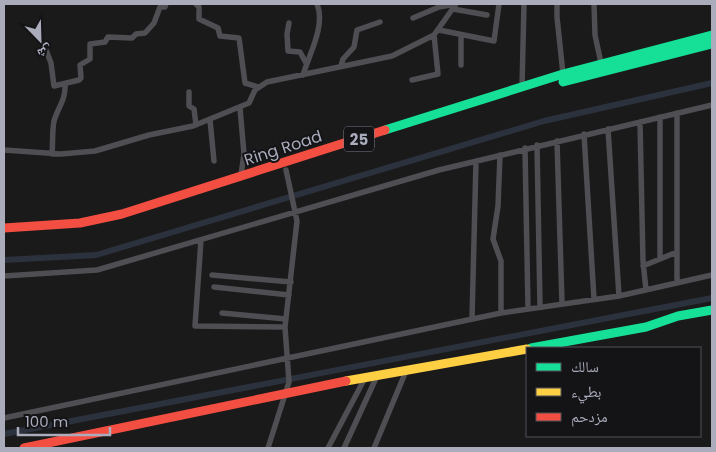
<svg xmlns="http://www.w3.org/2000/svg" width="716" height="452" font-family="Poppins,'Noto Naskh Arabic',sans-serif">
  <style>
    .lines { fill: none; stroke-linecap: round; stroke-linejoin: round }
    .canal { stroke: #2b323d; stroke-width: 6 }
    .street { stroke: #4e4e53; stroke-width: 5.5 }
    .fast { stroke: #16e098; stroke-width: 9 }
    .slow { stroke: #ffcf43; stroke-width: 9 }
    .jam { stroke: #f24e42; stroke-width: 9 }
    .labels { text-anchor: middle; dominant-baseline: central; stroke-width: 4; stroke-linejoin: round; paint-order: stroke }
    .shield { fill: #141416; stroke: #7d7e8a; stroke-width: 1 }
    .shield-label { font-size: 15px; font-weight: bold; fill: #aaacbc }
    .street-label { font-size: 16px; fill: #aaacbc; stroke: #141416 }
  </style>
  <rect width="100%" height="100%" fill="#1a1a1a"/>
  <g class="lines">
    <path class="canal" d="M4 260 96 255 544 121 712 83
      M4 434 712 298"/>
    <path class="street" d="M196 4 199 7V19L218 28 220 36 239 38 245 83 258 87
      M557 4V17L563 74
      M594 4 595 35 601 63
      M453 9 487 15
      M413 18 439 7 456 4
      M289 23 287 34 288 51 300 52 306 63
      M439 30 494 41 499 4
      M46 50 51 63 54 86 79 80 81 78 80 65 90 59V44L105 42 108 37 132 38 136 34 145 33 154 23 160 7H165L166 4
      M461 65V35
      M341 66 343 59 354 47 357 30 380 22
      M303 75C309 55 326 25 317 4
      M412 80 438 74 434 35
      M522 87 524 4
      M189 92V106L194 109 196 125
      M240 108 244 154 241 175
      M210 120 214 161
      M640 122 643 261 646 290
      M608 129 619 296
      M584 134 594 299
      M557 141 562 303
      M537 145 540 306
      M525 148 528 308
      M4 150 61 154 95 151 149 135 193 126 249 103 255 90 267 82 392 56 434 35 456 4
      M52 154C53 143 52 131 54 121 58 107 66 100 65 84
      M500 155 498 206 493 239 501 261V313
      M201 240 195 326 285 327
      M660 259V117
      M643 266 677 252
      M212 275 291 282
      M4 276 97 270 439 170 712 105
      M677 283V113
      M214 287 289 295
      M222 313 286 319
      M472 319 476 161
      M4 418 501 313 619 296 712 275
      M268 448 289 382 285 327 297 221 286 170
      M328 448 365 378
      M344 448 377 376
      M374 448 406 371"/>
    <path class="fast" d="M563 82 712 44
      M385 130 563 74 712 35
      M531 348 646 327 678 316 712 310"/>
    <path class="slow" d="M346 381 527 349"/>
    <path class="jam" d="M4 228 80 223 122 214 385 130
      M24 448 346 381"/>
  </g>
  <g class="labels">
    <rect class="shield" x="344" y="126.5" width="30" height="25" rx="4"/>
    <g class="shield-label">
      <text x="359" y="139">25</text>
    </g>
    <g class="street-label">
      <text transform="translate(283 148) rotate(-18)">Ring Road</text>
    </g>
  </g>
  <rect width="716" height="452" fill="none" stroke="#aaacbc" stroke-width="10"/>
  <rect x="526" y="347" width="175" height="90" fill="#141416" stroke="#505158"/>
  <rect x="536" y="363" width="25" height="8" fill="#16e098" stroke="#505158"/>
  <text x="571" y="372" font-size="15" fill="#aaacbc">سالك</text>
  <rect x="536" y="388" width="25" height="8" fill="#ffcf43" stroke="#505158"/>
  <text x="571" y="397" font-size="15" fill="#aaacbc">بطيء</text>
  <rect x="536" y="413" width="25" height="8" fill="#f24e42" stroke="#505158"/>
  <text x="571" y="422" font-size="15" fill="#aaacbc">مزدحم</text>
  <g transform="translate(40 40) rotate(157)" stroke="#141416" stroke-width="4" paint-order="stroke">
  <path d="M0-4L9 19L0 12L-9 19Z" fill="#aaacbc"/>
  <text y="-8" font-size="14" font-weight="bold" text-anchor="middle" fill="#aaacbc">ش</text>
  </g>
  <path d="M18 427v8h92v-8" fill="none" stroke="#aaacbc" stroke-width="2.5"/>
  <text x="25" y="427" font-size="15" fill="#aaacbc" stroke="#141416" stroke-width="4" paint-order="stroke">100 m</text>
</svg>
